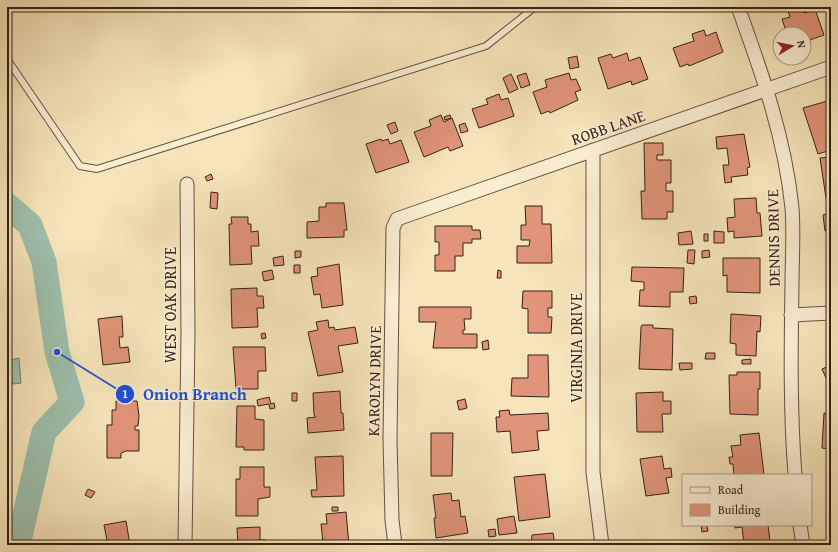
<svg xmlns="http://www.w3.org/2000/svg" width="838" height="552" font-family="'Gentium Book Plus',serif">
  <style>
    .water { fill: #9dbfab; stroke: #73806f }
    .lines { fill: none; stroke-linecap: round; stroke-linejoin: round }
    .river { stroke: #9dbfab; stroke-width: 25 }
    .building { fill: #e1947a; stroke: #342216 }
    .service-casing { stroke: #64523f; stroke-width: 8 }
    .minor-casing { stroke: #64523f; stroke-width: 15 }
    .service { stroke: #f9edd2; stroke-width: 6 }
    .minor { stroke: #f9edd2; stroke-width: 13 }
    .labels { text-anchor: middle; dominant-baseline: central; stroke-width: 3; stroke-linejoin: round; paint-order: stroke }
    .street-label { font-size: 16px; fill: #342216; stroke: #f9edd2 }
    .leader { fill: none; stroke: #1d4ed8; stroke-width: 1.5 }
    .callout-dot { fill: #1d4ed8; stroke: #f9edd2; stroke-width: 1.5 }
    .mark-label { font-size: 12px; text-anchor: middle; font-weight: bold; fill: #fff }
    .callout-label { font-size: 17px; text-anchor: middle; font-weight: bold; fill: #1d4ed8; stroke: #f9edd2; stroke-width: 3; stroke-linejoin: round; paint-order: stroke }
  </style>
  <rect width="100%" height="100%" fill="#f6e4ba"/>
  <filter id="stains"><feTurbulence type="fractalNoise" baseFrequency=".005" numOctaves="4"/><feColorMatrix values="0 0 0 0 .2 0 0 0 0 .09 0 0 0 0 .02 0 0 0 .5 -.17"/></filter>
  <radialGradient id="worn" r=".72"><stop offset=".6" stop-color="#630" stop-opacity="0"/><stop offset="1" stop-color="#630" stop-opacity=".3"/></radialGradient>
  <path class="water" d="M19 358 21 383 13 384 7 361Z"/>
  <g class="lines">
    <path class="river" d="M7 205 30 225 44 262 57 352 72 402 44 432 18 545"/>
  </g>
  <path class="building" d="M802 7 804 13 815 9 824 35 804 42V34H787L782 19 790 17 788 11Z
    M704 30 706 36 716 32 723 52 689 66 688 64 680 67 673 48 694 41 692 34Z
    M627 53 629 61 640 57 648 79 632 85 631 81 608 89 598 58 611 54 613 58Z
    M577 56 579 67 570 69 568 58Z
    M526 73 530 85 521 88 517 76Z
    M569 73 571 80 576 79 581 90 575 92 578 100 550 113 549 111 541 114 533 92 547 87 545 80Z
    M511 74 518 89 509 93 503 78Z
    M499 94 501 100 508 98 514 116 479 128 472 109 488 104 486 99Z
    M831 100V150L818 154 803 108Z
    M441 115 444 122 452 118 463 146 450 151 448 147 424 157 414 132 431 126 429 120Z
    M450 115 451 118 445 120 444 117Z
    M395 122 398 131 391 134 387 125Z
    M465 123 468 131 461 133 459 125Z
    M744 134 750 167 747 168 748 175 731 177 732 182 725 183 723 165H729L727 148 717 149 716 137Z
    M381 139 382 141 388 139 390 144 401 140 409 162 376 173 366 144Z
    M644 143H663V155H657V160H671V183H666V191H673V212H667V219H642L641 191H645Z
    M831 157V198H826L820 158Z
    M211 174 213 179 207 181 205 177Z
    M211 192 218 193 217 209 210 208Z
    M756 198 757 213H760L762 236 734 238V231L728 232 727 218 735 217 734 199Z
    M326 203H344L347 230H344V237L307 238V222L319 221V207H326Z
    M525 206H542V224H551L552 263H517V246H529L530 240H521V225H526Z
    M831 213V230L825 231 823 215Z
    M231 217H248V224H251V232L258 231 259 246H251L252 264 230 265 229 224H232Z
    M435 226H472V230H480L481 239H472V243H463V256H455V271H435V255H439V242H435Z
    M691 231 693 244 679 245 678 233Z
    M714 231 724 232V243H714Z
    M704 234H708V241H704Z
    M688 250H695L694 264 687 263Z
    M709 250 710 257 702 258V251Z
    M295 251H301V257L295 258Z
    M283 256 284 265 274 266 273 258Z
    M723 258H760V293L727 292V275L723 276Z
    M339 264 343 305 322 308 320 294 314 295 311 277 318 276 317 268Z
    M294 265H300V273H294Z
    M632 267 684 268 683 292H670V307L639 306 640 290H644V282L631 281Z
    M272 270 274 279 264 281 262 272Z
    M498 270 501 271V278H497Z
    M257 288V296H263L264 308H257L258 327 232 328 231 289Z
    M523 291H552V308H548V317H552L551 333H528V309L522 308Z
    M696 296 697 303 690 304 689 297Z
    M419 307H471V319H464L465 330H463V334H477V348H433L436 322H419Z
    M731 314 761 316 760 332 757 331 756 356 736 355V344L730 343Z
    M122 316 123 337H119L120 348 128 347 130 362 103 365 98 319Z
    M328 320 329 328 334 327 335 330 355 327 358 343 338 346 343 372 318 376 308 332 318 330 316 322Z
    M642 325H653V328L673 329 672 370 639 369 641 327Z
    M265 333 266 338 262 339 261 334Z
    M488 340 489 349 483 350 482 342Z
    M233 347H265L266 371H258V389H236Z
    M706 353H715V359H705Z
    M528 355H548L549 397 511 396 512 378H528Z
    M751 359V364H742V360Z
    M679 363H692V369L680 370Z
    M831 365V389L822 369Z
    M737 372H760V389H758V415L730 414 729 375H737Z
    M340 391 341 413H343L344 430 308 433 307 418 316 417 314 415 313 393Z
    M663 392V401H671V414H662L663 432H637L636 393Z
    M292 393H297V401H292Z
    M269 397 271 404 274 403 275 408 270 409 269 404 258 406 257 400Z
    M465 399 467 408 459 410 457 401Z
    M116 401H137L139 416 138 426H135V430H139V451H126L121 453V458H107V425H112V410H116Z
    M237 406H255V419L264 420V450H244V447H236Z
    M509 410 510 415 548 413 549 430 537 431 539 450 512 453 510 431 497 432 496 417H500L499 411Z
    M824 413 831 414V449L822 448Z
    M431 433H453L452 476H431Z
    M759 433 764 475H734L733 464H730L729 457H733L731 446 741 445 740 435Z
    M343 456 344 496 312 497 311 490H317L315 457Z
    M662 456 664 469 671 468 672 477 666 478 669 493 646 496 640 459Z
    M831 463V502L827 469H830L829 464Z
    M240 467H264V487H270V497L258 499V516H236V479H240Z
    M545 474 550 517 519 521 514 477Z
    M88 489 95 492 91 498 85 495Z
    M451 493 452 501 459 500 461 517 465 516 468 533 436 538 434 518H436L433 495Z
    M332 507H338V511H332Z
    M346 512 349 545 323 543 321 524H327L326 514Z
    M514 516 517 533 499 535 497 519Z
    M126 521 130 545H108L104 525Z
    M701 525H707L708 531 702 532Z
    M735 525H768L770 541 744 543 742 527 735 528Z
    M260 527V540H266V545H238L237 528Z
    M495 529 496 536 489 537 488 530Z
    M553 533 555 545H531L532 535Z"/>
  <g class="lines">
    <g class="service-casing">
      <path id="service" d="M7 59 80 166 97 169 486 46 535 7"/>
    </g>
    <g class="minor-casing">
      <path id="minor" d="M738 7C762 73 785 138 792 208 794 233 792 259 792 284 791 348 790 411 795 475
        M593 150V472L602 545
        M791 315 831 313
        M800 525 803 545
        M185 545 188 335 187 184
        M395 545 392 520 390 439 393 228 397 219 831 67"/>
    </g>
    <use href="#service" class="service"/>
    <use href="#minor" class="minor"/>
  </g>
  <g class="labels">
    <g class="street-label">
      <text transform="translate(608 127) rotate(-19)">ROBB LANE</text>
      <text transform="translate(773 238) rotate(-91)">DENNIS DRIVE</text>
      <text transform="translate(170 305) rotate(-90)">WEST OAK DRIVE</text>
      <text transform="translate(576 348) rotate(-90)">VIRGINIA DRIVE</text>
      <text transform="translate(374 381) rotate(-89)">KAROLYN DRIVE</text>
    </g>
  </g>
  <path class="leader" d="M57 352L125 394"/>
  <g class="callout-dot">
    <circle cx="57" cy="352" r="4"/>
    <circle cx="125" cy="394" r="10"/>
  </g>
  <g class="mark-label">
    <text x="125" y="398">1</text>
  </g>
  <g class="callout-label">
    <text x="195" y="400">Onion Branch</text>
  </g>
  <rect width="838" height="552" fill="none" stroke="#f6e4ba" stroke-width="24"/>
  <rect x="8" y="8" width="822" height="536" fill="none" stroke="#342216" stroke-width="2"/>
  <rect x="12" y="12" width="814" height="528" fill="none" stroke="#342216"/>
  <rect x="682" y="474" width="130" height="52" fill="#f9edd2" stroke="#aa9c87"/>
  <rect x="690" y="487" width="20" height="6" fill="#f9edd2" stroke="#aa9c87"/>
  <text x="718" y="494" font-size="12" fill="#342216">Road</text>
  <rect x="690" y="504" width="20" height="12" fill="#e1947a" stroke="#aa9c87"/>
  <text x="718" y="514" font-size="12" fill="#342216">Building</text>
  <g transform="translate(792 46) rotate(80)"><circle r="19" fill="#f9edd2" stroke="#aa9c87"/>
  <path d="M0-3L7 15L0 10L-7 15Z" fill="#8f2418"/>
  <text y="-6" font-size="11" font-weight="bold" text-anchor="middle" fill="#342216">N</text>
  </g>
  <rect width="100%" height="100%" filter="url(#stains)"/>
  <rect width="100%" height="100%" fill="url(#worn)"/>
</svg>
